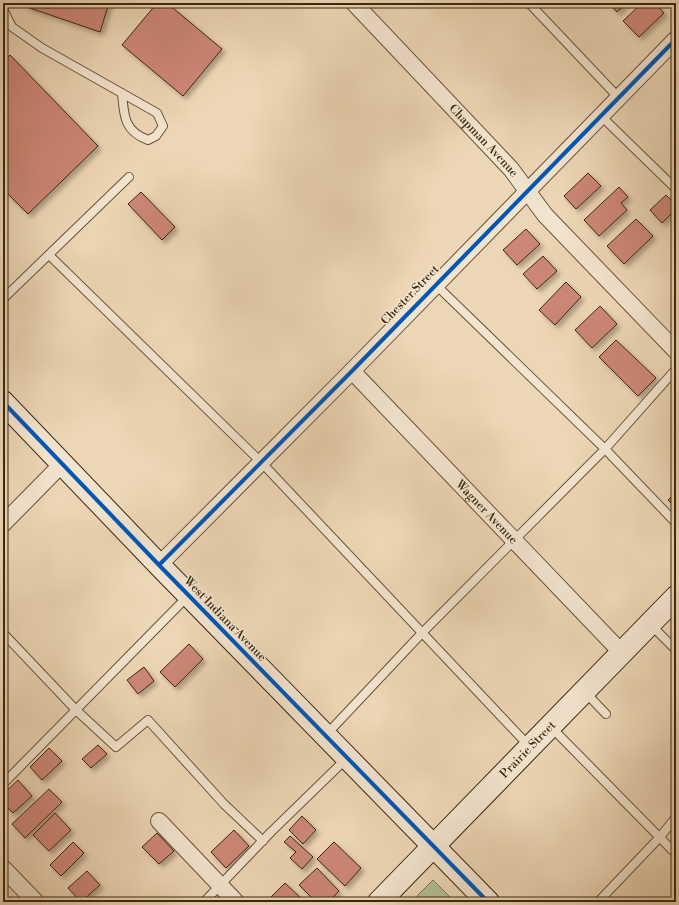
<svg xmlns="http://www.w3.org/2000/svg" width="679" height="905" font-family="'Libre Bodoni',serif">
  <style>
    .green { fill: #b2bf92; stroke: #767450 }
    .building { fill: #cd8777; stroke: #3a280f; filter: url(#shadow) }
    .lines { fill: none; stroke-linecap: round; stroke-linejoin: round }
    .lane-casing { stroke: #675438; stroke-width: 10 }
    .street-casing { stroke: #675438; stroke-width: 18 }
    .secondary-casing { stroke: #3a280f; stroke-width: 24 }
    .lane { stroke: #f3e4cf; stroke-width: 8 }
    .street { stroke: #f3e4cf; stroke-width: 16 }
    .secondary { stroke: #f3e4cf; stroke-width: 22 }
    .cycleway-casing { stroke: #f3e4cf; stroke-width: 6 }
    .cycleway { stroke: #0057b8; stroke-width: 4 }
    .labels { text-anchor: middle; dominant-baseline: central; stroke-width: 3; stroke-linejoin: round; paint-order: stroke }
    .street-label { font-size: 12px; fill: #3a280f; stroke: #f3e4cf }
  </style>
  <defs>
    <filter id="shadow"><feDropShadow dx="3.5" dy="3.5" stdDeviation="2" flood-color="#0004"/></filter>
  </defs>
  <rect width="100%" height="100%" fill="#edd6b5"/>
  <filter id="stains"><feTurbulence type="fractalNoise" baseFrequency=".005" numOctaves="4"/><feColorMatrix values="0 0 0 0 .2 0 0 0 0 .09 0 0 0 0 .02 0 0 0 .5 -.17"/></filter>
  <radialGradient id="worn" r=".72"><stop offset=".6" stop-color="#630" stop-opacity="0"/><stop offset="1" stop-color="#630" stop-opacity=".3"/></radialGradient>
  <path class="green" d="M433 880 455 902H411Z"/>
  <path class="building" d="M25 3H109L100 32 24 6Z
    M157 3H167L222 49 183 96 122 45Z
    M609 3H626L617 12Z
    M642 3H655L664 13 639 37 623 21Z
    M10 55 98 146 28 214 3 189V62Z
    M588 173 601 186 576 209 564 196Z
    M619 187 628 197 621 203 627 210 599 236 584 220Z
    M141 192 175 227 162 240 128 204Z
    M666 195 676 205V209L662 223 650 210Z
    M636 219 653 236 624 264 607 246Z
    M526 229 540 244 517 265 503 250Z
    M543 256 557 271 537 289 523 274Z
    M566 282 581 297 555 325 539 310Z
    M600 306 617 324 592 348 575 330Z
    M616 340 656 378 638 396 599 357Z
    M676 492V508L668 500Z
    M189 644 203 659 175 687 160 672Z
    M144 667 154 681 138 694 127 680Z
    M98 745 107 754 91 768 82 759Z
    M49 748 62 761 42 780 30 767Z
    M18 780 32 796 13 813 3 803V794Z
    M49 789 62 802 25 838 12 824Z
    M55 813 71 830 49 851 33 835Z
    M302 816 316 830 303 844 289 830Z
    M234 830 249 846 226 868 211 852Z
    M157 833 174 851 159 864 142 847Z
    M290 836 313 857 302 869 290 858 296 852 284 842Z
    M73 842 84 853 61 876 50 865Z
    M334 842 361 868 345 886 317 859Z
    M317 868 339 891 328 902H316L299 885Z
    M87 871 100 885 81 902 68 888Z
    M285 883 305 902H270L268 900Z
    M125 897 130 902H119Z"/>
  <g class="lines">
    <g class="lane-casing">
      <path id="lane" d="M529 3 618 97
        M3 9 12 27 42 48 157 113 163 126 156 136 148 140C124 131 124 116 122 93
        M600 115 676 189
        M49 255 261 462 529 746
        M435 284 605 449 676 523
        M3 299 129 177
        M651 625 676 650
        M3 633 76 710 116 747 148 720 224 804 263 841
        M585 692 606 714
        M551 727 676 854
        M325 736 422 633 605 449 676 369
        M3 784 188 596
        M204 902 271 832 347 758
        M598 902 660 837 676 817"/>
    </g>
    <g class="street-casing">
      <g id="street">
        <path id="s1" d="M354 3 511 169 545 215 676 351"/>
        <path id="s2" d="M352 371 622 653"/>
        <path d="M3 524 62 464"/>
        <path d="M159 565 352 371 676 39"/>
        <path d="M159 821 236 902"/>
        <path d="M3 868 36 902"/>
      </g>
    </g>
    <g class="secondary-casing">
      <g id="secondary">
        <path d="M3 402 159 565 488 902"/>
        <path id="s3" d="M379 902 676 597"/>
      </g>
    </g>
    <use href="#lane" class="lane"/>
    <use href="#street" class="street"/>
    <use href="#secondary" class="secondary"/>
    <g class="cycleway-casing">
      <path id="cycleway" d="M3 402 159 565 488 902
        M159 565 352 371 676 39"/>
    </g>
    <use href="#cycleway" class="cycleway"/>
  </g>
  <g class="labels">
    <g class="street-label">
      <text stroke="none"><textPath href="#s1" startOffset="189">Chapman Avenue</textPath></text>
      <text transform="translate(410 295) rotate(-46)">Chester Street</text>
      <text stroke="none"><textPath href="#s2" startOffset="195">Wagner Avenue</textPath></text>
      <text transform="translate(225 619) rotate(46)">West Indiana Avenue</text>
      <text stroke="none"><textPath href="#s3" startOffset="213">Prairie Street</textPath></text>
    </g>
  </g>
  <rect width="679" height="905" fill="none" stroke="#edd6b5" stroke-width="16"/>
  <rect x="4" y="4" width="671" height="897" fill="none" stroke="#3a280f" stroke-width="2"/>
  <rect x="8" y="8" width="663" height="889" fill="none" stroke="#3a280f"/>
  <rect width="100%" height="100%" filter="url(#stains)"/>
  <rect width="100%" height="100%" fill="url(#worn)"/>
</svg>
